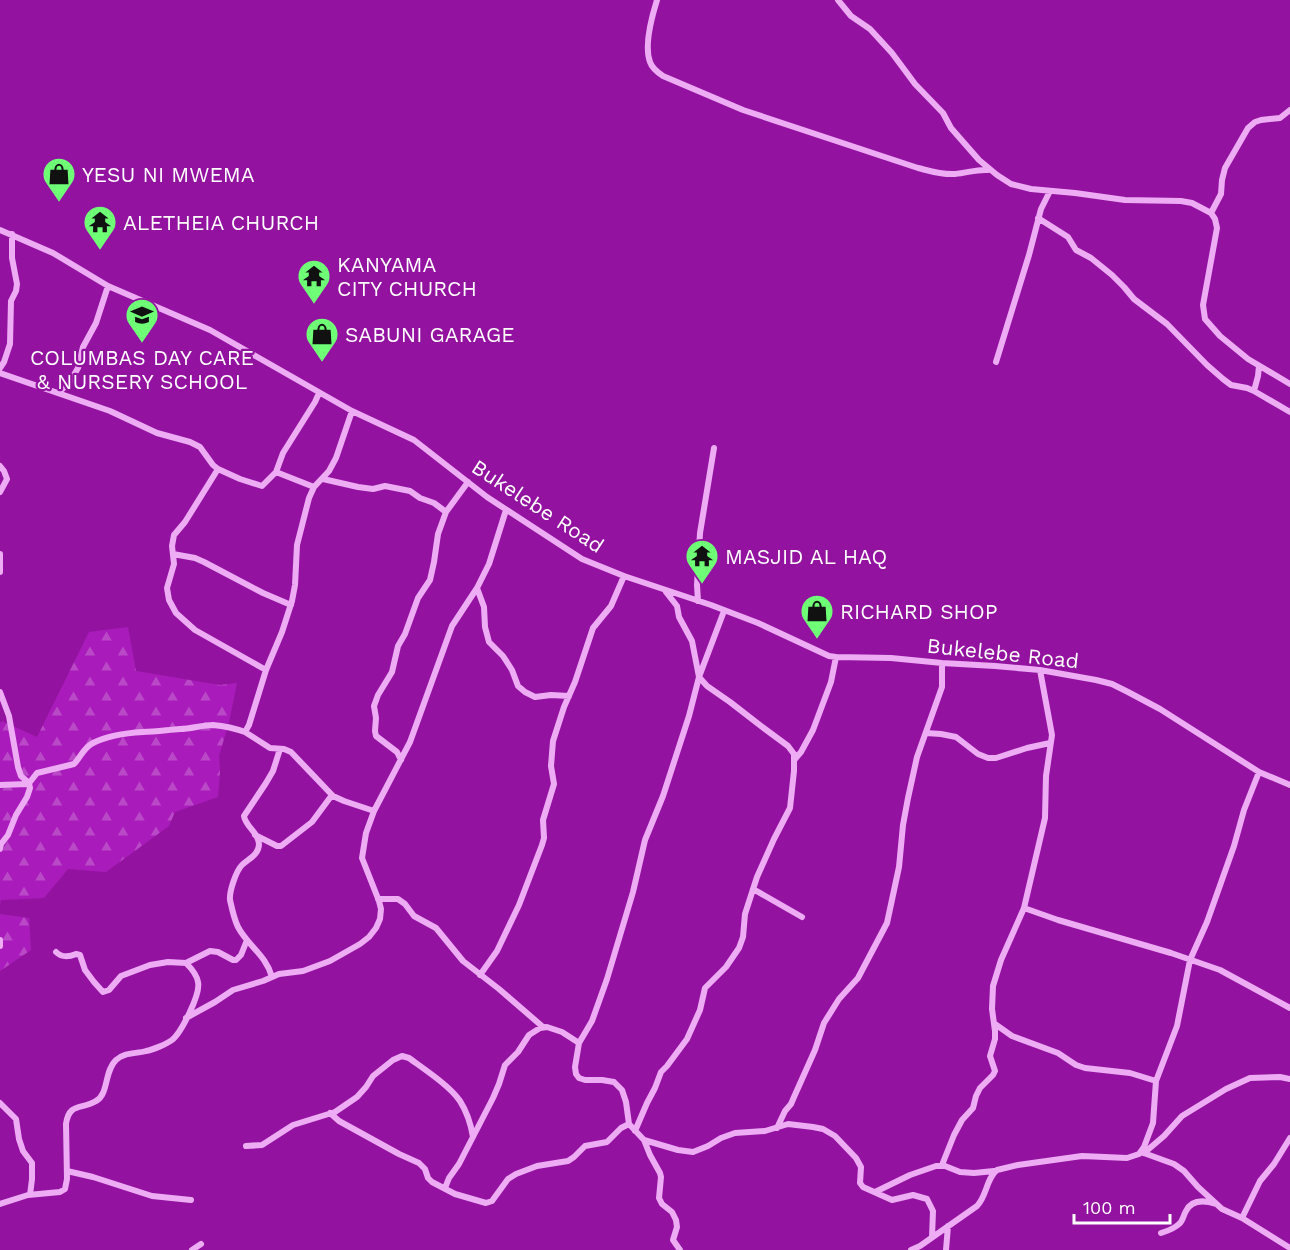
<svg xmlns="http://www.w3.org/2000/svg" width="1290" height="1250" font-family="'Work Sans',sans-serif">
  <style>
    .forest { fill: url(#forest-firs) }
    .lines { fill: none; stroke-linecap: round; stroke-linejoin: round }
    .street { stroke: #edacf4; stroke-width: 6 }
    .labels { text-anchor: middle; dominant-baseline: central; stroke-width: 4.5; stroke-linejoin: round; paint-order: stroke }
    .poi-label { font-size: 21px; fill: #fff; stroke: #9313a0; text-anchor: start }
    .street-label { font-size: 21px; fill: #fff; stroke: #9313a0 }
  </style>
  <defs>
    <pattern id="forest-firs" width="22" height="20" patternUnits="userSpaceOnUse" patternTransform="scale(1.5)"><rect width="22" height="20" fill="#a91bba"/><path d="M5 1l3.5 6h-7zM16 11l3.5 6h-7z" fill="#ba49c8"/></pattern>
  </defs>
  <rect width="100%" height="100%" fill="#9313a0"/>
  <path class="forest" d="M128 627 136 671 220 685 237 683 229 722 219 756 220 771 218 797 175 812 169 826 106 872 68 869 44 898 1 900 0 905V723L2 721 37 737 89 632Z
    M0 914 29 918 31 950 0 971Z"/>
  <g class="lines">
    <path class="street" d="M657 0C652 16 644 46 650 62 652 68 657 72 663 76L743 110 918 168C930 171 942 175 955 174 967 173 977 169 988 170
      M838 0 851 16 870 29 892 53 915 84 943 113 951 128 979 160 997 175 1011 184 1031 189 1075 193 1125 200 1181 201 1192 203 1211 213 1215 219 1217 228 1203 305 1205 319 1220 336 1248 359 1290 384
      M1211 213 1221 194 1222 180 1225 168 1248 128 1255 122 1261 120 1280 118 1290 110
      M1038 218 1068 237 1076 250 1091 258 1112 275 1124 287 1134 299 1167 324 1207 365 1223 379 1231 385 1247 388 1254 391 1290 412
      M0 230 53 253 108 286 210 330 352 411 414 440 487 497 582 559 624 576 711 605 758 623 829 656 836 657 891 658 942 663 995 666 1040 670 1096 680 1112 684 1128 692 1160 709 1259 772 1290 785
      M996 362 1029 255 1041 209 1050 191
      M0 368 4 362 10 344 11 301 16 291 17 284 12 258V234
      M0 373 110 411 157 433 190 442 200 447 213 465 218 469 240 479 262 486 276 472 283 453 315 402 319 393
      M1254 391 1258 376 1259 366
      M58 393 69 383 78 368 83 347 96 323 108 286
      M0 466 4 471 7 479 0 492
      M218 469 185 522 174 535 172 546 174 564 167 588 169 600 176 613 195 630 266 670
      M276 472 314 487
      M323 479 358 487 373 489 385 486 410 491 420 498 434 503 446 512
      M0 554V572
      M173 554 195 558 204 562 263 593 291 605
      M477 588 484 607 485 627 489 642 503 656 512 670 518 686 525 692 535 697 551 695 569 696
      M698 601 697 585 700 533 714 448
      M0 692 9 716 18 767 21 776 29 783 30 788 27 797 16 815 8 835 1 844 0 849
      M245 732 270 748 284 749 291 752 333 796 344 801 374 811
      M926 733 941 734 956 737 978 754 988 758H996L1027 748 1050 743
      M795 759 801 752 813 730 831 682 836 657
      M401 760 397 752 376 736 375 731 376 718 374 706 378 695 392 672 398 646 405 634 418 598 430 580 434 562 438 534 446 512 468 482
      M0 785 27 784 30 782 37 773 74 764C81 757 83 748 93 743 109 735 125 733 143 732 155 732 167 730 180 729 191 729 202 725 213 725 224 726 234 728 245 732L249 725 266 670 282 632 292 601 295 585 297 545 309 498 314 487 329 471 336 458 352 411
      M255 835 277 846H281L312 822 332 795
      M753 889 802 917
      M378 899H398L405 904 414 916 436 928 463 961 499 989 543 1027
      M1024 908 1058 920 1171 953 1220 970 1290 1008
      M0 940V946
      M56 952C62 958 69 957 76 954L80 955 85 970 94 982 103 992 109 990 121 976 150 965 168 962 186 963 210 951 218 952 233 960H236L241 955 247 940
      M480 975 497 951 519 905 542 845 544 838 543 820 554 784 551 766 553 741 564 707 575 682 593 628 611 606 624 576
      M272 977C266 955 248 946 238 927 234 919 232 909 230 900 229 892 236 871 242 865 248 859 259 855 259 844 259 833 245 826 244 816L266 783 273 771 280 749
      M186 1018 215 1002 233 990 263 981 279 974 303 971 330 961 360 944 369 937 376 928 380 919 381 909 379 901 362 858 366 833 374 811 410 742 452 626 477 588 489 564 506 510
      M995 1024 1012 1036 1058 1053 1076 1065 1085 1068 1130 1073 1156 1081
      M0 1103 16 1119 19 1139 23 1151 32 1163V1179L30 1195
      M330 1113 339 1121 399 1154 419 1163 425 1169 428 1178 432 1182 455 1194 486 1203 492 1201 508 1179 516 1174 537 1166 568 1161 574 1157 585 1146 607 1142 621 1128 629 1124
      M777 1128 785 1111 791 1104 794 1097 815 1050 824 1023 839 999 858 978 887 923 899 867 903 825 908 798 917 757 942 687V663
      M635 1131 647 1103 655 1088 661 1072 667 1066 687 1039 700 1010 705 988 726 967 739 948 743 937 745 914 757 877 774 839 790 808 794 771V754L788 746 765 729 730 702 707 686 699 677 692 641 679 617 677 606 666 592
      M644 1140 678 1150 693 1152 708 1146 721 1138 735 1133 765 1131 788 1124 813 1127 823 1129 835 1136 856 1158 861 1167 860 1183 863 1187 892 1200 913 1195 927 1199 933 1211 932 1237
      M246 1146 262 1145 293 1125 335 1112 357 1097 366 1087 373 1076 393 1060 402 1056 409 1058C424 1069 450 1086 460 1101 467 1112 471 1125 473 1137
      M1141 1152 1174 1164 1184 1171 1198 1187 1222 1209 1242 1218 1290 1248
      M1144 1153 1164 1136 1182 1116 1226 1089 1250 1078 1280 1077 1290 1079
      M942 1165 954 1135 962 1120 973 1108 976 1096 980 1088 993 1075 995 1071 990 1056 995 1039V1031L992 1009 993 986 1001 960 1024 908 1045 818 1046 776 1052 735 1040 670
      M67 1171 93 1177 152 1196 191 1200
      M445 1188 449 1178 459 1164 493 1098 499 1084 505 1065 518 1052 529 1035 540 1028 547 1027 562 1032 579 1043
      M875 1192 910 1175 936 1166H945L960 1172 974 1173 994 1171
      M0 1204 28 1195 60 1192 65 1189 67 1179 66 1124C69 1102 82 1110 96 1101 109 1094 104 1071 116 1060 124 1052 136 1054 146 1051 152 1050 167 1044 172 1040 181 1033 201 994 198 982 197 975 191 968 186 963
      M1242 1218 1260 1181 1274 1164 1290 1138
      M1161 1233C1167 1231 1174 1229 1179 1224 1183 1221 1183 1216 1186 1211 1192 1199 1204 1200 1216 1204
      M192 1250 201 1244
      M680 1250 673 1240 677 1227 676 1220 672 1212 662 1204 659 1198 661 1177 660 1173 650 1155 644 1140 629 1124 626 1102 622 1090 614 1082 602 1080H585L579 1078 576 1074 575 1067 579 1043 592 1021 607 979 633 892 645 840 663 796 689 716 699 677 724 611
      M911 1250 920 1246 977 1206C987 1196 986 1179 997 1170L1018 1165 1082 1156 1127 1158 1139 1154 1144 1147 1153 1123 1156 1081 1177 1026 1190 960 1207 922 1234 846 1244 810 1259 772
      M946 1250 948 1226"/>
  </g>
  <defs>
    <g id="shop-pin" transform="scale(1.725)"><path d="M0 17L-7.5 6A9.5 9.5 0 1 1 7.5 6Z" fill="#6fff77" stroke="#9313a0"/><path d="M-5-2.5h2.3a2.7 3.5 0 0 1 5.4 0H5L5.5 6h-11ZM-1.5-2.5h3a1.5 2.3 0 0 0-3 0Z" fill="#111"/></g>
    <g id="temple-pin" transform="scale(1.725)"><path d="M0 17L-7.5 6A9.5 9.5 0 1 1 7.5 6Z" fill="#6fff77" stroke="#9313a0"/><path d="M0-6L5-2H3V0L6.5 2.5H4V6H1.5V3h-3V6H-4V2.5H-6.5L-3 0V-2H-5Z" fill="#111"/></g>
    <g id="school-pin" transform="scale(1.725)"><path d="M0 17L-7.5 6A9.5 9.5 0 1 1 7.5 6Z" fill="#6fff77" stroke="#9313a0"/><path d="M0-5L7-2L0 1L-7-2ZM-4 1L0 2.5L4 1V4Q0 6-4 4Z" fill="#111"/></g>
  </defs>
  <g fill-rule="evenodd">
    <use href="#shop-pin" x="59" y="174"/>
    <use href="#temple-pin" x="100" y="222"/>
    <use href="#temple-pin" x="314" y="276"/>
    <use href="#school-pin" x="142" y="315"/>
    <use href="#shop-pin" x="322" y="334"/>
    <use href="#temple-pin" x="702" y="556"/>
    <use href="#shop-pin" x="817" y="611"/>
  </g>
  <g class="labels">
    <g class="poi-label">
      <text x="82" y="174">YESU NI MWEMA</text>
      <text x="123" y="222">ALETHEIA CHURCH</text>
      <text x="337" y="264">KANYAMA<tspan x="337" dy="24">CITY CHURCH</tspan></text>
      <text x="345" y="334">SABUNI GARAGE</text>
      <text x="142" y="357" text-anchor="middle">COLUMBAS DAY CARE<tspan x="142" dy="24">&amp; NURSERY SCHOOL</tspan></text>
      <text x="725" y="556">MASJID AL HAQ</text>
      <text x="840" y="611">RICHARD SHOP</text>
    </g>
    <g class="street-label">
      <text transform="translate(538 506) rotate(33)">Bukelebe Road</text>
      <text transform="translate(1003 653) rotate(6)">Bukelebe Road</text>
    </g>
  </g>
  <path d="M1074 1214v9h96v-9" fill="none" stroke="#ffffff" stroke-width="3"/>
  <text x="1083" y="1214" font-size="18" fill="#ffffff" stroke="#9313a0" stroke-width="4.5" paint-order="stroke">100 m</text>
</svg>
